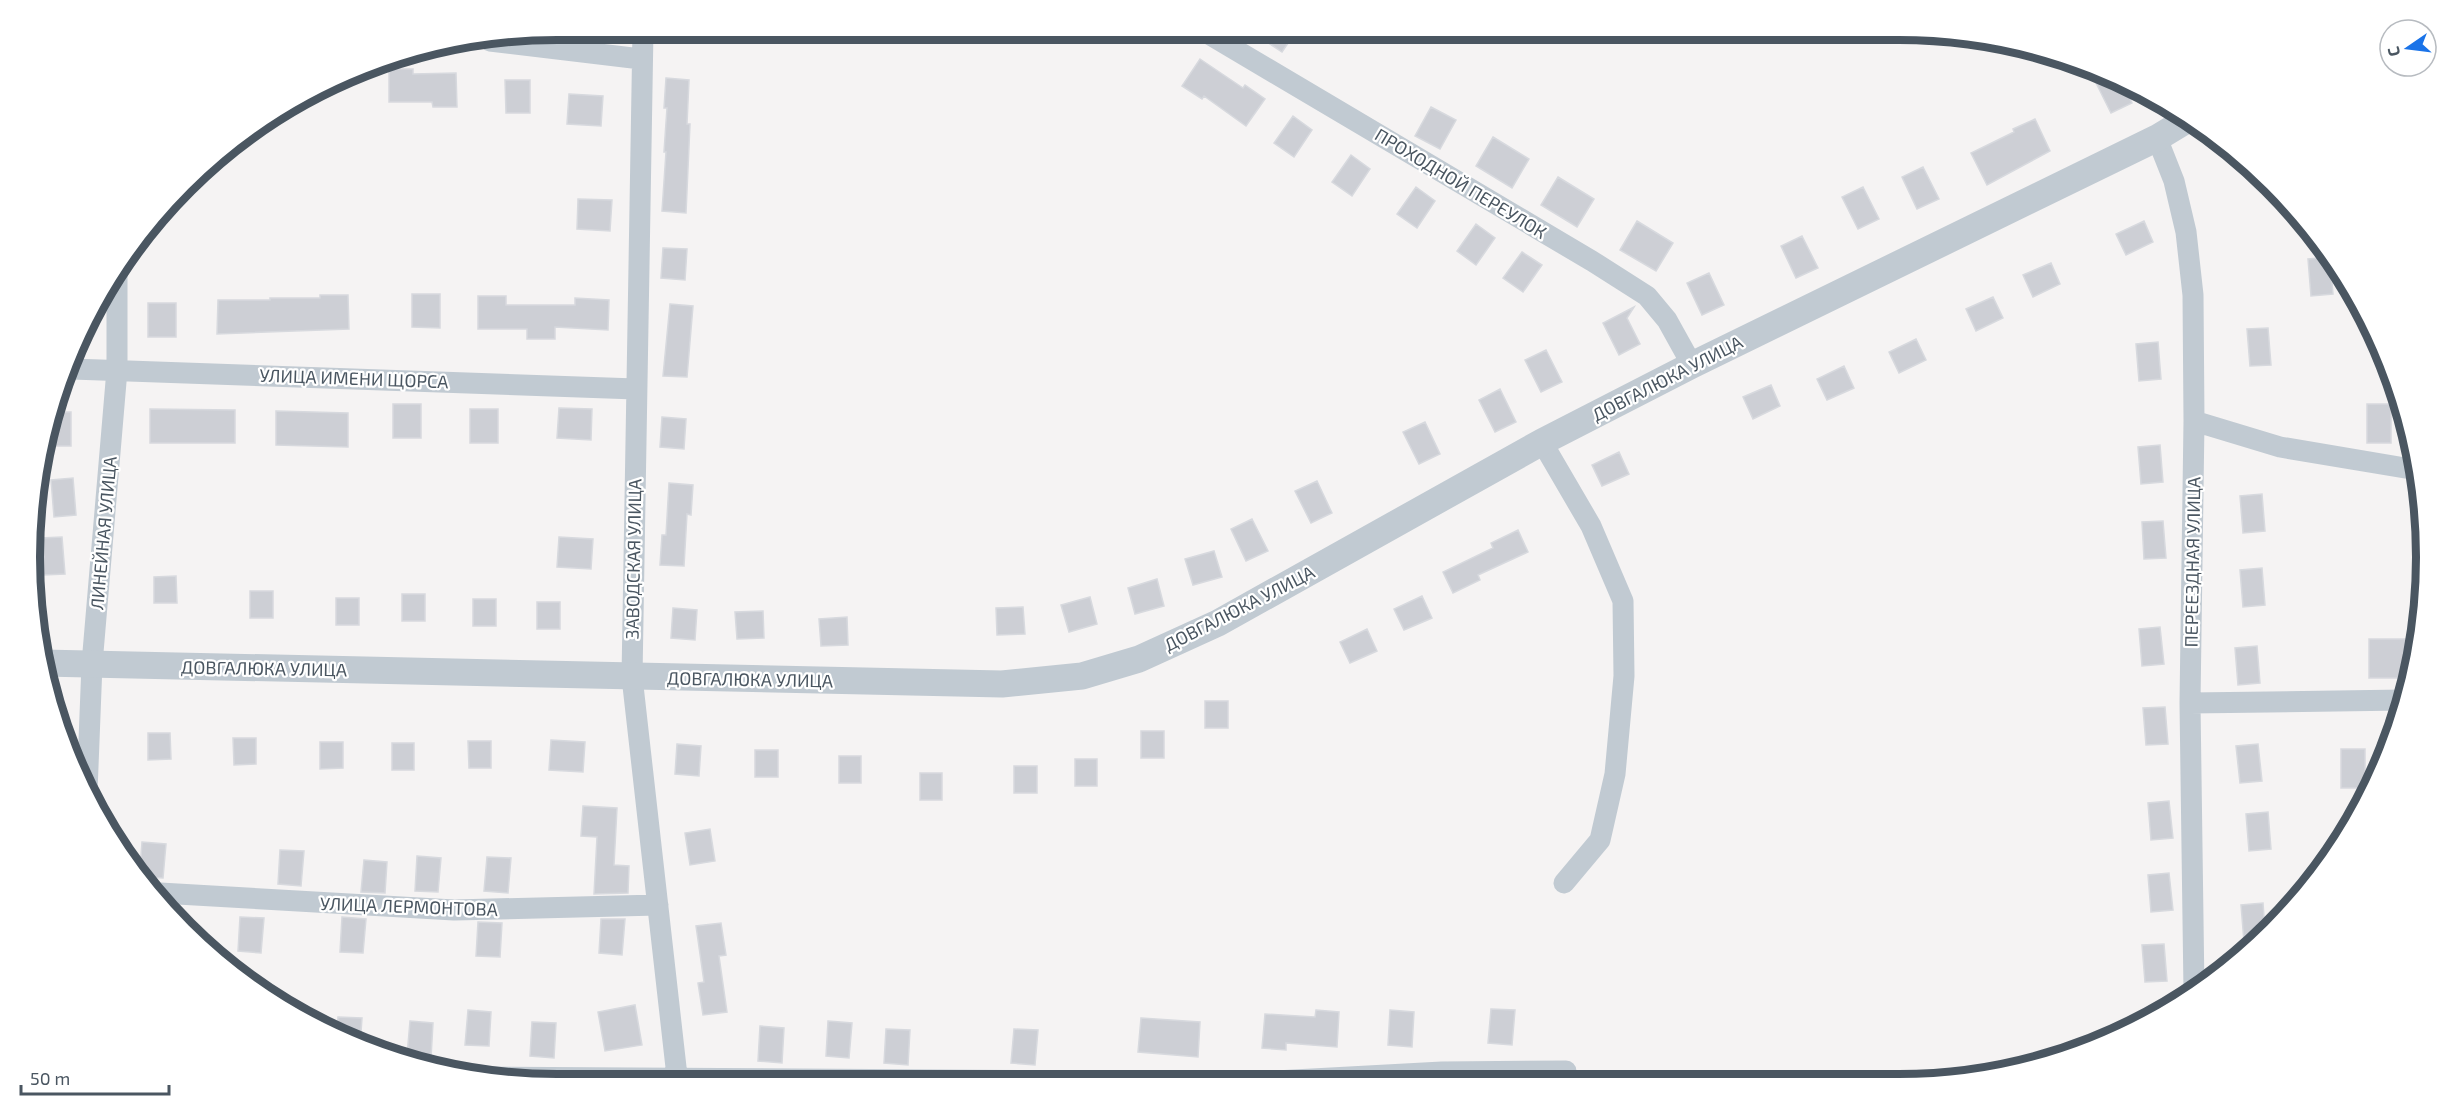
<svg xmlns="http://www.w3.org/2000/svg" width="2456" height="1115" font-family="'Exo 2',sans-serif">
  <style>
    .building { fill: #cdcfd5; stroke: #d7d9de; stroke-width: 1.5 }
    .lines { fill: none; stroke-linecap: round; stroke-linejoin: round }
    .minor { stroke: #c1cad2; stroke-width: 21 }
    .tertiary { stroke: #c1cad2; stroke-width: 27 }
    .labels { text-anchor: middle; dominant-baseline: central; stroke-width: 4.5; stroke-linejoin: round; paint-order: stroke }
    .street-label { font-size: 18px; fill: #4a5661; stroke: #fff }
    .rim { fill: none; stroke: #4a5661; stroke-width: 8 }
  </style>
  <rect width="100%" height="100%" fill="#f5f3f3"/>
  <path class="building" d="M1249 30H1297L1282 52Z
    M1200 59 1243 88 1245 85 1265 99 1246 126 1204 96 1202 99 1182 86Z
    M389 69H413V74L456 73 457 107H433L432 102H389Z
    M2109 75 2122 82 2132 103 2111 113 2095 81Z
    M666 78 689 80 687 124H690L686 213 662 211 666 152H664L667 108H664Z
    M505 80H530V113H506Z
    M569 94 603 96 601 126 567 124Z
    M1431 107 1456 120 1440 149 1415 136Z
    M1293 116 1312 130 1294 157 1274 143Z
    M2035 119 2050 151 1987 185 1971 153 2014 132 2013 129Z
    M1493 137 1529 159 1512 188 1476 166Z
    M1351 155 1370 169 1352 196 1332 182Z
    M1923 167 1939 199 1917 209 1902 177Z
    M1558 177 1594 199 1577 227 1541 205Z
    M1416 187 1435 201 1417 228 1397 214Z
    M1863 187 1879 219 1858 229 1842 197Z
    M578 199 612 200 610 231 577 229Z
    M1637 221 1673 243 1656 271 1620 250Z
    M2144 221 2153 242 2126 255 2116 234Z
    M1476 224 1495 238 1476 265 1457 251Z
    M1802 236 1818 268 1796 278 1781 246Z
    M663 248 687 249 685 280 661 278Z
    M1522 252 1542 265 1523 292 1503 278Z
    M2330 257 2333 294 2311 296 2308 259Z
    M2051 263 2060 284 2033 297 2023 275Z
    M1709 273 1724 305 1702 315 1687 283Z
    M412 294H440V328L412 327Z
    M320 295H348L349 329 217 334 218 300H270V298H320Z
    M478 296H506V305H575V298L609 300 608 330 555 327V339H527V329H478Z
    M1993 297 2003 318 1976 331 1966 309Z
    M148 303H176V337H148Z
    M670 304 693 306 687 377 663 376Z
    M1634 307 1627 318 1640 344 1619 355 1603 323Z
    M2268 328 2271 365 2250 366 2247 329Z
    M1916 339 1926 360 1899 373 1889 352Z
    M2158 342 2161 379 2139 381 2136 344Z
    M1546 350 1562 382 1541 392 1525 360Z
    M1844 366 1854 388 1827 400 1817 379Z
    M1771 385 1780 406 1753 419 1743 397Z
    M1500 389 1516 422 1495 432 1479 400Z
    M393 404H421V438H393Z
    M2367 404H2391V443H2367Z
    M559 408 592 409 591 440 557 438Z
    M150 409 235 410V443H150Z
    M470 409H498V443H470Z
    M276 411 348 413V447L276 445Z
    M56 412H71V446H44Z
    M662 417 686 419 684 449 660 447Z
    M1425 422 1440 454 1419 464 1403 432Z
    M2160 445 2163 482 2141 484 2138 447Z
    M1619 452 1629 474 1602 486 1592 465Z
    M73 478 76 515 54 517 51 480Z
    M1317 481 1332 513 1311 523 1295 491Z
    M669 483 693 485 691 515 687 514 684 566 660 565 662 535H666Z
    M2262 494 2265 531 2243 533 2240 496Z
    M1252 519 1268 551 1246 561 1231 529Z
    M2163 521 2166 558 2144 559 2142 522Z
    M1518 530 1528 552 1478 575 1480 580 1453 593 1443 572 1493 548 1491 543Z
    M62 537 65 574 43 575 40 538Z
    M559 537 593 539 591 569 557 567Z
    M1214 551 1222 577 1193 585 1185 559Z
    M2262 568 2265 605 2243 607 2240 570Z
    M176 576 177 603H154V577Z
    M1157 579 1164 606 1135 614 1128 588Z
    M250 591H273V618H250Z
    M402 594H425V621H402Z
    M1422 596 1432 618 1404 630 1394 609Z
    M1090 597 1097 624 1069 632 1061 605Z
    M336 598H359V625H336Z
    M473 599H496V626H473Z
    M537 602H560V629H537Z
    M1023 607 1025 634 997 635 996 608Z
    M673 608 697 610 695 640 671 638Z
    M763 611 764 638 737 639 735 612Z
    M847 617 848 645 821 646 819 619Z
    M2160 627 2164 664 2142 666 2139 629Z
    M1367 629 1377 651 1350 663 1340 642Z
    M2369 639H2418L2416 660 2411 678H2369Z
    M2257 646 2260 683 2238 685 2235 648Z
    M1205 701H1228V728H1205Z
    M2165 707 2168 744 2146 745 2143 708Z
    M1141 731H1164V758H1141Z
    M148 733H170L171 759 148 760Z
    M233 738H256V764L234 765Z
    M551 740 585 742 583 772 549 770Z
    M468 741H491V768H469Z
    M320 742H343V768L320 769Z
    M392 743H414V770H392Z
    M677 744 701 746 699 776 675 774Z
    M2258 744 2262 781 2240 783 2236 746Z
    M2341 749H2365V788H2341Z
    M755 750H778V777H755Z
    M839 756H861V783H839Z
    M1075 759H1097V786H1075Z
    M1014 766H1037V793H1014Z
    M920 773H942V800H920Z
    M2169 801 2173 838 2151 840 2148 803Z
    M583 806 617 808 614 865 629 866 628 893 594 894 597 837 581 836Z
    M2268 812 2271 849 2249 851 2246 814Z
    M710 829 715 861 690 865 685 833Z
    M142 842 166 844 163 878 146 877 140 869Z
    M280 850 304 851 301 886 278 884Z
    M417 856 441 858 438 892 415 891Z
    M487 857 511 858 508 893 484 891Z
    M364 860 387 862 385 893 361 892Z
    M2169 873 2173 910 2151 912 2148 875Z
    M2263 903 2265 931 2254 942H2244L2241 905Z
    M240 917 264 918 261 953 238 951Z
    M342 917 366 919 363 953 340 952Z
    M601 919H625L622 955 599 953Z
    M478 922 502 923 500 957 476 956Z
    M721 923 726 955 719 956 727 1012 703 1015 698 983 704 982 696 926Z
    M2164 944 2167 981 2145 982 2142 945Z
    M635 1005 642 1045 605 1051 598 1012Z
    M1491 1009 1515 1010 1512 1045 1488 1043Z
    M468 1010 491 1012 489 1046 465 1045Z
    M1316 1010 1339 1012 1337 1047 1286 1043V1050L1262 1048 1265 1014 1315 1017Z
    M1390 1010 1414 1012 1412 1047 1388 1045Z
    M338 1017 362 1018 360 1046 337 1033Z
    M1141 1018 1200 1022 1198 1057 1138 1052Z
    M410 1021 433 1023 431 1058 407 1056Z
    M828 1021 852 1023 849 1058 826 1056Z
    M532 1022 556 1023 554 1058 530 1056Z
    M760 1026 784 1028 782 1063 758 1061Z
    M886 1029 910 1030 908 1065 884 1063Z
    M1014 1029 1038 1030 1035 1065 1011 1063Z"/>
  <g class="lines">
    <path class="minor" d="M643 30 632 677 678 1085
      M1202 30 1592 261 1647 296 1667 320 1692 365
      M490 41 641 59
      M2157 138 2174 181 2186 232 2193 295 2194 421 2190 703 2194 991
      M72 369 636 389
      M2194 421 2280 447 2417 470
      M1542 442 1591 526 1623 601 1624 676 1615 774 1600 840 1564 883
      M2190 703 2404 700
      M87 792 92 664 117 370V274
      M160 893 454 910 658 905
      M477 1077 1257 1082 1442 1072 1566 1071"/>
    <path class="tertiary" d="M43 663 1002 684 1082 676 1139 659 1218 623 1542 442 1692 365 2157 138 2190 118"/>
  </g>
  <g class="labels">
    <g class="street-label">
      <text transform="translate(1461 183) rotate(31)">ПРОХОДНОЙ ПЕРЕУЛОК</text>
      <text transform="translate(354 378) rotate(2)">УЛИЦА ИМЕНИ ЩОРСА</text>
      <text transform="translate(1667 378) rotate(-27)">ДОВГАЛЮКА УЛИЦА</text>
      <text transform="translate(103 533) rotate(-85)">ЛИНЕЙНАЯ УЛИЦА</text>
      <text transform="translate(633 559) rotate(-89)">ЗАВОДСКАЯ УЛИЦА</text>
      <text transform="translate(2192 562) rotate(-89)">ПЕРЕЕЗДНАЯ УЛИЦА</text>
      <text transform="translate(1239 608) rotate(-27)">ДОВГАЛЮКА УЛИЦА</text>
      <text transform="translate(264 668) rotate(1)">ДОВГАЛЮКА УЛИЦА</text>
      <text transform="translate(750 679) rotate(1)">ДОВГАЛЮКА УЛИЦА</text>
      <text transform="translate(409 906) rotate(2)">УЛИЦА ЛЕРМОНТОВА</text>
    </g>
  </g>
  <path d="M0 0H2456V1115H0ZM557 40H1899A517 517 0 0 1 2416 557V557A517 517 0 0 1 1899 1074H557A517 517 0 0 1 40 557V557A517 517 0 0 1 557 40Z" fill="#fff" fill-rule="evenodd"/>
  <path class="rim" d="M557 40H1899A517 517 0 0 1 2416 557V557A517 517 0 0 1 1899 1074H557A517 517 0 0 1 40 557V557A517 517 0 0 1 557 40Z"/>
  <g transform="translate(2408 48) rotate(256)"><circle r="28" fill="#ffffff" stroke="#b7bbc0" stroke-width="1.5"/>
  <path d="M0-4.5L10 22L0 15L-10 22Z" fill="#1a73e8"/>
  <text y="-9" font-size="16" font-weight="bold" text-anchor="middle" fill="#4a5661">С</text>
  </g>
  <path d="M21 1085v9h148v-9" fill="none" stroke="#4a5661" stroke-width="3"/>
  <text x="30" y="1085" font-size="18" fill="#4a5661" stroke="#ffffff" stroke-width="4.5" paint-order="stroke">50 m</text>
</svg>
